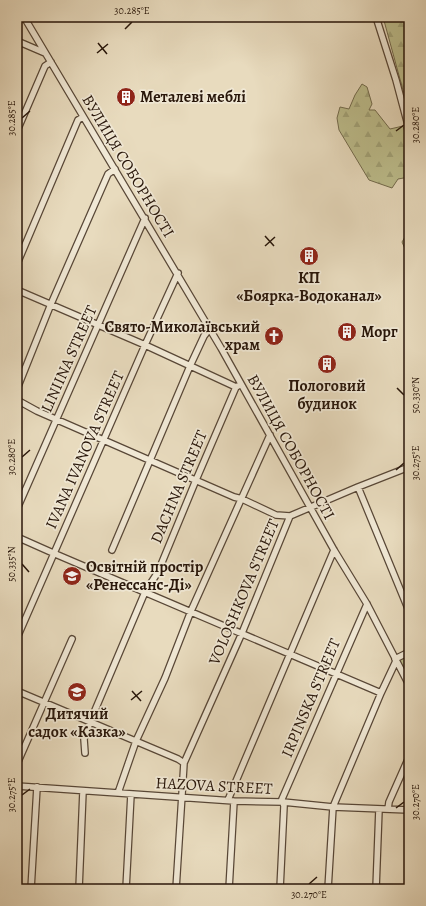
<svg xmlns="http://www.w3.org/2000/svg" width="426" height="906" font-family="Alegreya,serif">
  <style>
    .grass { fill: url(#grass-tufts); stroke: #726a4c }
    .forest { fill: url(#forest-firs); stroke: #726a4c }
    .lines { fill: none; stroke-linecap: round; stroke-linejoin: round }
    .minor-casing { stroke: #584737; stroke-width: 8 }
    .minor { stroke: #f0e8d5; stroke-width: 5.5 }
    .ticks { fill: none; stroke: #28160a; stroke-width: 1.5 }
    .labels { text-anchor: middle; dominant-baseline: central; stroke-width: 3.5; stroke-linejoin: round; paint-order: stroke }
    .poi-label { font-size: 16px; font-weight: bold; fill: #28160a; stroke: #f0e8d5; text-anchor: start }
    .street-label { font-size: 16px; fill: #28160a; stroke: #f0e8d5 }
    .neatline { fill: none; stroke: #28160a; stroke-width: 1.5 }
    .ticks-label { font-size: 10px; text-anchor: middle; fill: #28160a }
  </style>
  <defs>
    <pattern id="grass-tufts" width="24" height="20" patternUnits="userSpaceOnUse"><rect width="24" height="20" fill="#bdbe8d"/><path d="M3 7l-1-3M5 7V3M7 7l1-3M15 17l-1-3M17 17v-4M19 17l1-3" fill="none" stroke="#a2a378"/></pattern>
    <pattern id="forest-firs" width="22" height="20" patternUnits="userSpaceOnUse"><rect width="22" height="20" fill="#bdbe8d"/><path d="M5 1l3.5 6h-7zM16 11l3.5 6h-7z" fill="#a2a378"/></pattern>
  </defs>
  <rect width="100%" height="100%" fill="#e8dbbe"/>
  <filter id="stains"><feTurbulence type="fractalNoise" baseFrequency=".005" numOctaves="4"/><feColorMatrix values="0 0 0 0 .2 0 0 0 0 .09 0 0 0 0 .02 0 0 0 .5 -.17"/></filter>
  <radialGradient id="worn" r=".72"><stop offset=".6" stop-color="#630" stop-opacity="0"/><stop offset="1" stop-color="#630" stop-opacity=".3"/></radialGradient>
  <path class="grass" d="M409 656V679L399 660Z"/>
  <path class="forest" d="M383 17H409V112Z
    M362 84 367 87 372 104 369 110H375L390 129 403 126 409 146V177L398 179 392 188 369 180 339 130 337 118 340 107 349 109 355 95Z
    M409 230V258L402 242Z"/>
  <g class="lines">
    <g class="minor-casing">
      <path id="minor" d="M24 17 221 348 334 550 367 604 409 685
        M376 17 396 80 409 129
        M17 41 45 53
        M17 131 45 66 51 62
        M17 264 78 120 83 117
        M17 290 145 345 236 387 238 386
        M17 389 51 304 108 174 115 169
        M17 400 37 411 234 497 242 499 276 515 290 516
        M358 487 409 611
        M17 509 145 218
        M17 537 53 553 381 693
        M112 550 190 366 204 336 210 328
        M17 638 145 345 178 273
        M395 659 409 652
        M17 691 178 759 184 763
        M85 753 84 739 90 722 145 592 158 572 196 480 236 387
        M17 764 72 639
        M17 786 234 801 283 802 333 807 409 810
        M118 793 136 741 165 678 191 611 270 435
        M228 800 334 550
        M388 809 389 802 409 757
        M31 889 37 787
        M79 889 83 791
        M126 889 131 794
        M176 889 184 763 242 633 290 516 358 487 409 467
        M229 889 234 801
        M280 889 284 806 282 799 367 604
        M328 889 333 807 381 693 396 661
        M376 889 379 809"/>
    </g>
    <use href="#minor" class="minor"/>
  </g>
  <path class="ticks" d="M125 29 132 22M98 43 107 54M97 53 108 44M22 118 30 111M396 131 404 125M265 236 274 246M265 246 275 237M397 388 404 395M22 457 30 450M396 470 404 463M22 564 29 572M132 691 141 701M131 700 142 691M22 795 30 789M396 808 404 802M309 884 317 877"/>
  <defs>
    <g id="building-disc" transform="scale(1)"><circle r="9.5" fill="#8f2418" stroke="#f0e8d5"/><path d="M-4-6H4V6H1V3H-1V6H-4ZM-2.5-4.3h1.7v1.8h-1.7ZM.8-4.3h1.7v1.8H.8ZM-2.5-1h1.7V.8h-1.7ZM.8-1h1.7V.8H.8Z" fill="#fff"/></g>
    <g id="church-disc" transform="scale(1)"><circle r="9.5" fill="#8f2418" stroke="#f0e8d5"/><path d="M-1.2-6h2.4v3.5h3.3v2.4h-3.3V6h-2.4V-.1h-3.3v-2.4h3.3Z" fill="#fff"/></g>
    <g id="university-disc" transform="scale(1)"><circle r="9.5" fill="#8f2418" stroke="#f0e8d5"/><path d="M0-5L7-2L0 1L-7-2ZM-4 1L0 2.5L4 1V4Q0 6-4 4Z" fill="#fff"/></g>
    <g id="school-disc" transform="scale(1)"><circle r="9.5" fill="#8f2418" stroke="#f0e8d5"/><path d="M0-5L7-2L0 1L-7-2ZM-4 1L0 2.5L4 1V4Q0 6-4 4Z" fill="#fff"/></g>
  </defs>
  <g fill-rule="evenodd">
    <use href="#building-disc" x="126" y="97"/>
    <use href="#building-disc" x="309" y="256"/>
    <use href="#building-disc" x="347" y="332"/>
    <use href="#church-disc" x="274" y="336"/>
    <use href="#building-disc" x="327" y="364"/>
    <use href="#university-disc" x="72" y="576"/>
    <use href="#school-disc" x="77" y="692"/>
  </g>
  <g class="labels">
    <g class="poi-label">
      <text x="140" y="97">Металеві меблі</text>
      <text x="309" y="278" text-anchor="middle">КП<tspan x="309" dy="18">«Боярка-Водоканал»</tspan></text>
      <text x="260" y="327" text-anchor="end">Свято-Миколаївський<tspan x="260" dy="18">храм</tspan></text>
      <text x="361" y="332">Морг</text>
      <text x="327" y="386" text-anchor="middle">Пологовий<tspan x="327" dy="18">будинок</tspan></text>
      <text x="86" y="567">Освітній простір<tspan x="86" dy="18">«Ренессанс-Ді»</tspan></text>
      <text x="77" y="714" text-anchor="middle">Дитячий<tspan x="77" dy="18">садок «Казка»</tspan></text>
    </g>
    <g class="street-label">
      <text transform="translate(128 166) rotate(59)">ВУЛИЦЯ СОБОРНОСТІ</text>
      <text transform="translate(69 359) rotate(-66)">LINIINA STREET</text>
      <text transform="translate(291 447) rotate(61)">ВУЛИЦЯ СОБОРНОСТІ</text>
      <text transform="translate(85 450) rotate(-66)">IVANA IVANOVA STREET</text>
      <text transform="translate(179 487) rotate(-67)">DACHNA STREET</text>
      <text transform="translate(244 592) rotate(-67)">VOLOSHKOVA STREET</text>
      <text transform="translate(311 698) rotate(-67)">IRPINSKA STREET</text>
      <text transform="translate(214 786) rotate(3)">HAZOVA STREET</text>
    </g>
  </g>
  <rect width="426" height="906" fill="none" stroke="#e8dbbe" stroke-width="44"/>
  <rect x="22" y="22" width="382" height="862" class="neatline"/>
  <g class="ticks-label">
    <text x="132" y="14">30.285°E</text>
    <text transform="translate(11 118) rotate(-90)" y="4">30.285°E</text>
    <text transform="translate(415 125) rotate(-90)" y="4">30.280°E</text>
    <text transform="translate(415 395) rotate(-90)" y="4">50.330°N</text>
    <text transform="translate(11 457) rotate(-90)" y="4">30.280°E</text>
    <text transform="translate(415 463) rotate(-90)" y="4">30.275°E</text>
    <text transform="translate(11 564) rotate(-90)" y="4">50.335°N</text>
    <text transform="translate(11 795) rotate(-90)" y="4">30.275°E</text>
    <text transform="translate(415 802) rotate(-90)" y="4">30.270°E</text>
    <text x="309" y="898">30.270°E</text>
  </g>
  <rect width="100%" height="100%" filter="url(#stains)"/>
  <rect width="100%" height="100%" fill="url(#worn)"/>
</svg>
